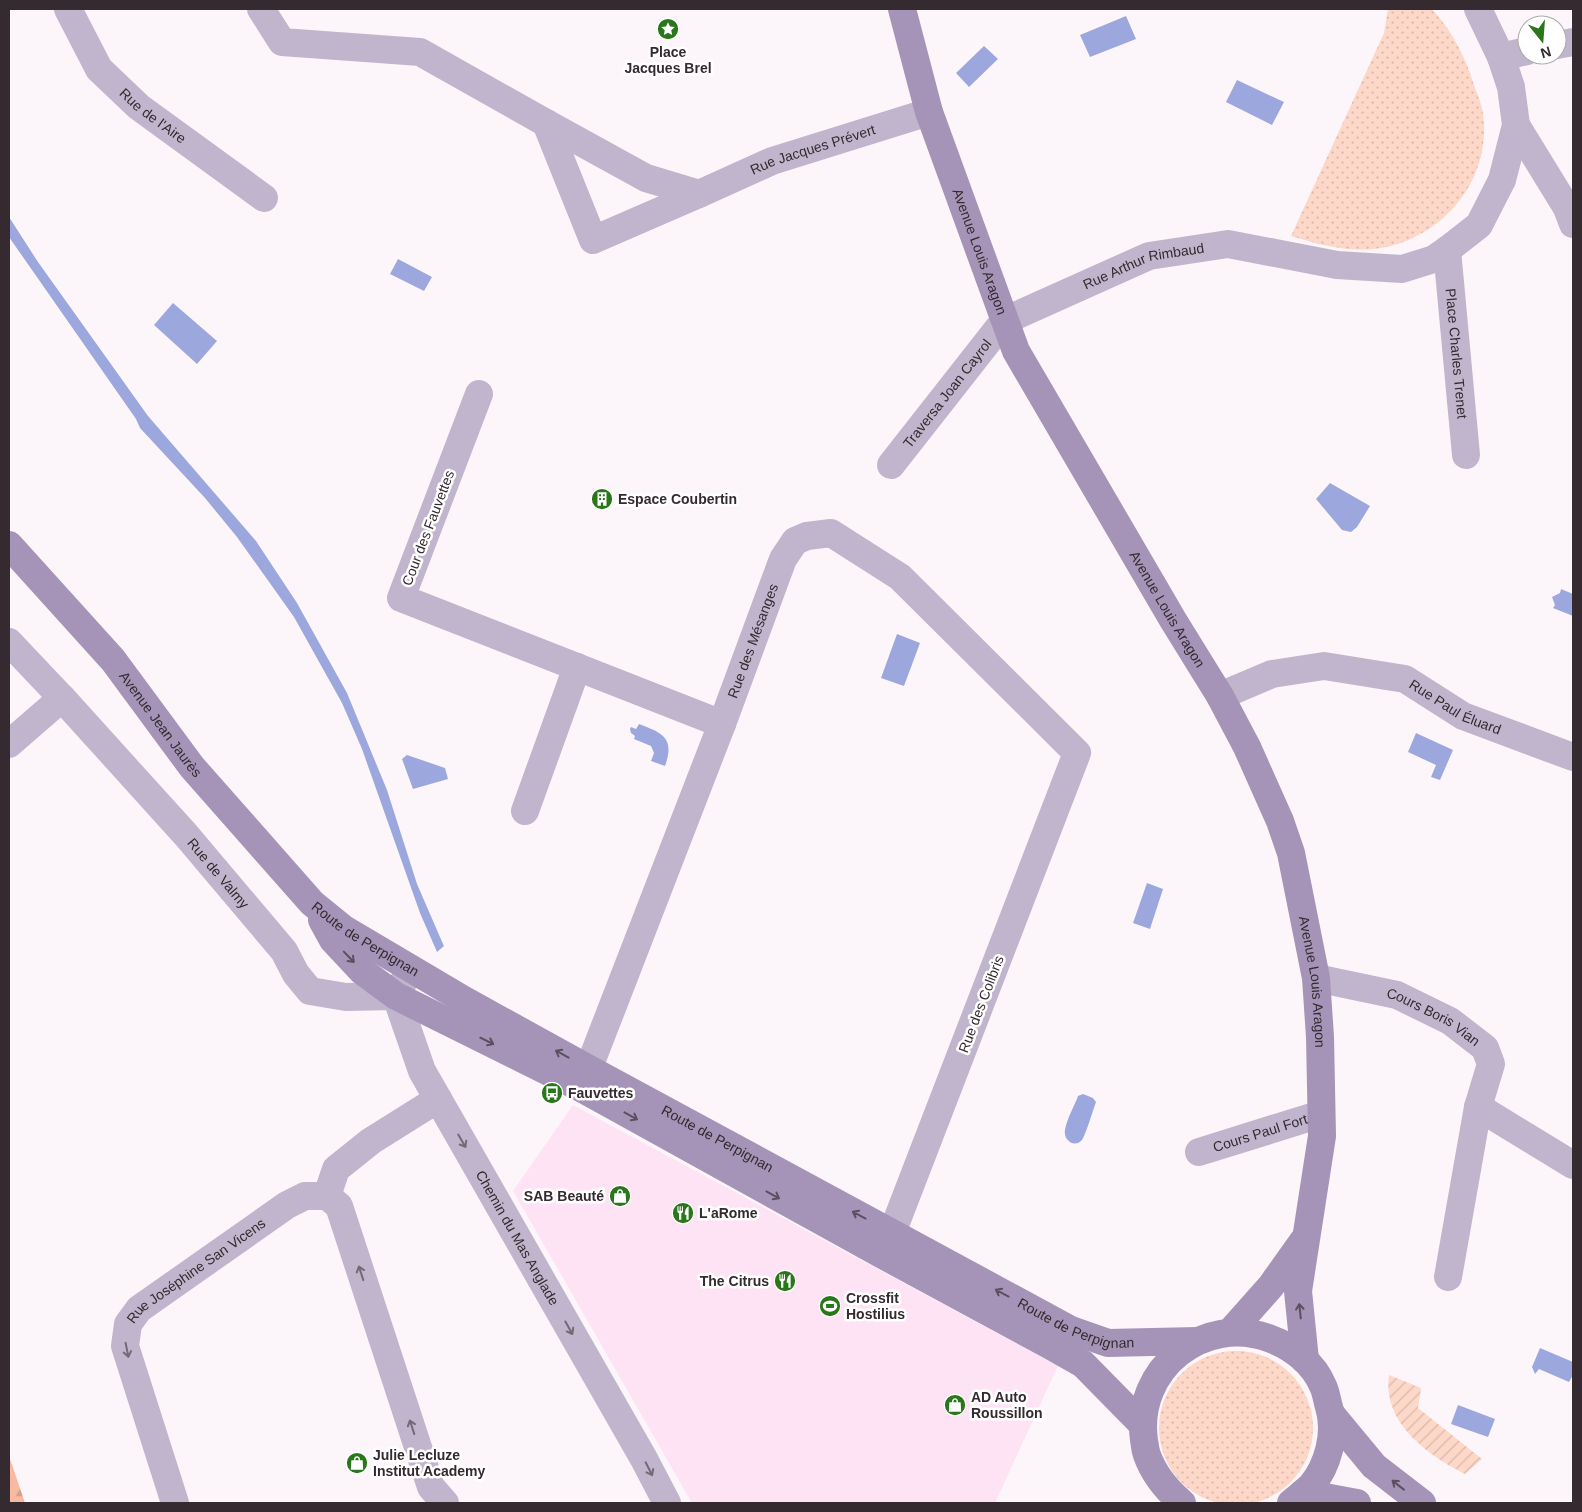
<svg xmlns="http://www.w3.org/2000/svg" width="1582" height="1512" font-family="Arial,sans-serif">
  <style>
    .built { fill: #fee3f4 }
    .grass { fill: url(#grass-dots) }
    .forest { fill: url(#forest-firs) }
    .garden { fill: url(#garden-furrows) }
    .water { fill: #9ca8dd }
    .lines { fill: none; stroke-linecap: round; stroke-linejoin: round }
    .street { stroke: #c0b5cd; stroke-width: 28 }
    .secondary { stroke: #a594b7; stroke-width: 28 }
    .oneway { stroke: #5c4f5f }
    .oneway2 { stroke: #736977 }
    .labels { text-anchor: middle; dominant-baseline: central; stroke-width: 5; stroke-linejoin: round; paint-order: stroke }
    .poi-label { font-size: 14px; font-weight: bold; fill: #342a30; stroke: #fff; text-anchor: start }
    .street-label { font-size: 14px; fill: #342a30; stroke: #fff }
  </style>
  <defs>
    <pattern id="grass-dots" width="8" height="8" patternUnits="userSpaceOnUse" patternTransform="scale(1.25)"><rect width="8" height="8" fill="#fdd7c7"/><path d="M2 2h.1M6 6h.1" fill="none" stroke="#d9b9ab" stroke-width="1.8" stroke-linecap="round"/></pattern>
    <pattern id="forest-firs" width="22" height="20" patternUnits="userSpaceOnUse" patternTransform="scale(1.25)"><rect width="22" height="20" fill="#f7baa1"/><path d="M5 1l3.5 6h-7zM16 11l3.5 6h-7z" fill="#d4a08b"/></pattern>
    <pattern id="garden-furrows" width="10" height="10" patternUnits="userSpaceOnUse" patternTransform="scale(1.25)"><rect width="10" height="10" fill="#fdd7c7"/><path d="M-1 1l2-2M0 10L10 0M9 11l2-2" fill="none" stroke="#d9b9ab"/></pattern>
  </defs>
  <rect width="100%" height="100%" fill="#fcf6fa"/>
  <path class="built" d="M573 1105 1058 1366 995 1503H692L513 1191Z"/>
  <path class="grass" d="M1388 9H1432C1453 32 1466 58 1475 88 1478 96 1482 105 1483 114 1492 179 1444 237 1381 248 1350 253 1320 245 1291 236L1384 33Z
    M1159 1428a77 77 0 1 1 154 0a77 77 0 1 1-154 0Z"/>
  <path class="forest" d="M9 1456 25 1503H9Z"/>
  <path class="garden" d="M1389 1375 1421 1388 1418 1408 1482 1459 1465 1474C1428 1455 1382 1423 1389 1375Z"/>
  <path class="water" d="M1126 16 1136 39 1090 57 1080 35Z
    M984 46 998 59 969 87 956 73Z
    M1237 80 1284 102 1272 125 1226 102Z
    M9 217 38 262 148 416 256 541 297 603 347 693 387 790 417 884 443 944 444 946 437 952 420 913 362 749 342 703 294 617 237 537 205 498 140 428 136 419 9 237Z
    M398 259 432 277 424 291 390 274Z
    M173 303 217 341 197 364 154 325Z
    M1330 483 1370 506 1357 527 1351 532 1342 530 1316 499Z
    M1561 589 1573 594V616L1553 608 1555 605 1552 597 1560 593Z
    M897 634 920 643 904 686 881 678Z
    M639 724C663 733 675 738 665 766L651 761 654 753 651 746 634 739 635 736 631 733 630 729 631 727 636 729Z
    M1416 733 1453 750 1440 780 1431 777 1436 765 1408 752Z
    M407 755 445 768 448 779 413 789 402 759Z
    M1147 883 1163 889 1150 929 1133 923Z
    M1083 1094 1093 1098 1096 1102C1093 1110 1086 1134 1082 1140 1074 1149 1063 1139 1065 1130 1067 1118 1074 1107 1078 1096Z
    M1540 1348 1573 1362V1375L1569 1382 1539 1369 1535 1374 1532 1367Z
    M1458 1405 1495 1419 1488 1437 1451 1424Z"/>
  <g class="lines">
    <g class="street">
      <path id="s1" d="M68 9 99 69 139 107 264 198"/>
      <path id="s2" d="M261 9 282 42 420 52 546 123 646 178 699 194 772 161 929 112"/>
      <path d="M1557 45 1573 42"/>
      <path d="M1501 57 1527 51"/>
      <path d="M546 123 593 240 699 194"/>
      <path d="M1516 125 1567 208 1573 224"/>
      <path id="s3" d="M1447 250 1466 455"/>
      <path d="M479 394 401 598 722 724"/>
      <path id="s4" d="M891 465 1004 321 1149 256 1228 244 1337 265 1402 269 1434 259 1447 250 1479 225 1502 180 1516 125 1511 87 1501 57 1478 9"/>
      <path id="s5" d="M9 642 62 698 186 835 284 951 296 974 310 991 346 997 396 996"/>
      <path id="s6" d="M1220 696 1272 674 1324 666 1405 679 1463 716 1573 757"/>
      <path d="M9 744 62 698"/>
      <path d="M525 811 577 667"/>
      <path id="s7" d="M410 969 396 996 422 1071 644 1459 667 1503"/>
      <path id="s8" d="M1316 978 1397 995 1450 1021 1485 1048 1491 1064 1478 1107 1448 1277"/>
      <path id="s9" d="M581 1088 722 724 783 559 795 541 807 536 831 533 900 577 1077 753 892 1233 882 1253"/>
      <path d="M1478 1107 1573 1165"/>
      <path id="s10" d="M1199 1152 1321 1114"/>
      <path d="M327 1196 336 1169 371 1141 438 1099"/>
      <path id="s11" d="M175 1503 125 1346 128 1324 139 1309 287 1205 305 1196H327L339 1206 431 1487 445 1503"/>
    </g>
    <g class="secondary">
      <path id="s12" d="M902 9 929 112 1016 351 1173 620 1220 696 1247 747 1280 821 1291 853 1316 978 1320 1037 1322 1136 1298 1291 1305 1360"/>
      <path id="s13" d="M9 545 113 660 192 767 312 903 344 929 464 1000 589 1069 1071 1330 1108 1343 1197 1341"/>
      <path d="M322 920 333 940 362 971 396 996 581 1088 881 1254 1051 1346 1083 1364 1142 1424"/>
      <path d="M1231 1331 1271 1286 1303 1241"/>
      <path d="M1331 1414 1374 1466 1422 1503"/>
      <path d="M1303 1493 1357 1503"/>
      <path d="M1182 1503C1167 1490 1154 1475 1147 1455 1145 1450 1145 1445 1144 1440 1134 1369 1204 1313 1271 1339 1293 1347 1314 1364 1323 1386 1326 1392 1327 1400 1329 1407 1337 1433 1328 1466 1311 1486 1305 1492 1297 1498 1291 1503"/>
    </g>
  </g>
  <defs><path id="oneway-shaft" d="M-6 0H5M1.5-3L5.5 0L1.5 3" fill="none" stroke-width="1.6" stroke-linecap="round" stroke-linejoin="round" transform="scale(1.25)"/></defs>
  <g class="oneway">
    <use href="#oneway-shaft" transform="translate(349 957) rotate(46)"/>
    <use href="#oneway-shaft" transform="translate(487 1041) rotate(26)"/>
    <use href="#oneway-shaft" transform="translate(562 1054) rotate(-151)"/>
    <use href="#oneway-shaft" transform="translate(631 1116) rotate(29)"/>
    <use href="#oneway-shaft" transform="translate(773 1195) rotate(29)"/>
    <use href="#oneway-shaft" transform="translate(859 1215) rotate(-152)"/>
    <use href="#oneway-shaft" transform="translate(1002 1293) rotate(-152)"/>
    <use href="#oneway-shaft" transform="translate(1300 1311) rotate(-96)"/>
    <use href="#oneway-shaft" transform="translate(1398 1485) rotate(-142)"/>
  </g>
  <g class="oneway2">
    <use href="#oneway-shaft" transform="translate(462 1141) rotate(60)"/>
    <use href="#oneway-shaft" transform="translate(361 1273) rotate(-108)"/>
    <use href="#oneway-shaft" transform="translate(569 1328) rotate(61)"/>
    <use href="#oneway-shaft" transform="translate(127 1350) rotate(79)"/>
    <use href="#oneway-shaft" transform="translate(412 1427) rotate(-108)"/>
    <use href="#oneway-shaft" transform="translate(649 1469) rotate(63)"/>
  </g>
  <defs>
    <g id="sight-disc" transform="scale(1.125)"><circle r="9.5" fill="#2a761b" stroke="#fff"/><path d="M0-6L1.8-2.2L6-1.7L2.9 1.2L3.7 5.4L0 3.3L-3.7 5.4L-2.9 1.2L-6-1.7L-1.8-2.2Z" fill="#fff"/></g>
    <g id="building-disc" transform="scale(1.125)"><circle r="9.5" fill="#2a761b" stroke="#fff"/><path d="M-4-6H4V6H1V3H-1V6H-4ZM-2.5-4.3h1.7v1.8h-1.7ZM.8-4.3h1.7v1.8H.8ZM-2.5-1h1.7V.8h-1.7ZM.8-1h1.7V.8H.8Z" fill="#fff"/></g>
    <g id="bus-disc" transform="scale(1.125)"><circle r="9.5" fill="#2a761b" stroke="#fff"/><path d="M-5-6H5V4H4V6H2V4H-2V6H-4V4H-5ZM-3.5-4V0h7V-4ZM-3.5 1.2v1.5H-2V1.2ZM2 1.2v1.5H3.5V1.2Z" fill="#fff"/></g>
    <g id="shop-disc" transform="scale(1.125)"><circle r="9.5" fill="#2a761b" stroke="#fff"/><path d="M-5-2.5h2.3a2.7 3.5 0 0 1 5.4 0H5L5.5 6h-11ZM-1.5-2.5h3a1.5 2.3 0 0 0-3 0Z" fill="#fff"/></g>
    <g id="restaurant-disc" transform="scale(1.125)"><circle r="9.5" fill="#2a761b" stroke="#fff"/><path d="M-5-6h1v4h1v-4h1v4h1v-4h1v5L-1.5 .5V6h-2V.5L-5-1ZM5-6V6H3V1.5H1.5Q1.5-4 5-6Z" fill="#fff"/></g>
    <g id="stadium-disc" transform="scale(1.125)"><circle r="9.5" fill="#2a761b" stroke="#fff"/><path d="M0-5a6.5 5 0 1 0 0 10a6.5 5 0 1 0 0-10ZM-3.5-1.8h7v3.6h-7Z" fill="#fff"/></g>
  </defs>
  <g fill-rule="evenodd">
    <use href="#sight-disc" x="668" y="29"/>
    <use href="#building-disc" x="602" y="499"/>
    <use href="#bus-disc" x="552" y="1093"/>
    <use href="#shop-disc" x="620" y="1196"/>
    <use href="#restaurant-disc" x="683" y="1213"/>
    <use href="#restaurant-disc" x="785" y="1281"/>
    <use href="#stadium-disc" x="830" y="1306"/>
    <use href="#shop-disc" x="955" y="1405"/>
    <use href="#shop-disc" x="357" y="1463"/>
  </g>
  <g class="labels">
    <g class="poi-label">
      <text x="668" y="52" text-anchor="middle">Place<tspan x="668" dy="16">Jacques Brel</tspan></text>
      <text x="618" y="499">Espace Coubertin</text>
      <text x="568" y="1093">Fauvettes</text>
      <text x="604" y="1196" text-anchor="end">SAB Beauté</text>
      <text x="699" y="1213">L'aRome</text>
      <text x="769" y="1281" text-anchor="end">The Citrus</text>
      <text x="846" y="1298">Crossfit<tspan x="846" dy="16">Hostilius</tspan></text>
      <text x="971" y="1397">AD Auto<tspan x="971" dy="16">Roussillon</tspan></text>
      <text x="373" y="1455">Julie Lecluze<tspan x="373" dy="16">Institut Academy</tspan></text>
    </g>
    <g class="street-label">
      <text stroke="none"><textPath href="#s1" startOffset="139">Rue de l'Aire</textPath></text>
      <text stroke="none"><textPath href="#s2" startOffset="614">Rue Jacques Prévert</textPath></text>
      <text stroke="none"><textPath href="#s12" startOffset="255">Avenue Louis Aragon</textPath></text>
      <text stroke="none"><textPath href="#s4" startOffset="334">Rue Arthur Rimbaud</textPath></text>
      <text stroke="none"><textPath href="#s3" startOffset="104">Place Charles Trenet</textPath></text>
      <text stroke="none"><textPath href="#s4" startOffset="91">Traversa Joan Cayrol</textPath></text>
      <text transform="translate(428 528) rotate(-69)">Cour des Fauvettes</text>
      <text stroke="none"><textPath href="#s12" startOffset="660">Avenue Louis Aragon</textPath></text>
      <text stroke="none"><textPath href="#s9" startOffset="479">Rue des Mésanges</textPath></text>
      <text stroke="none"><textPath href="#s6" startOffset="249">Rue Paul Éluard</textPath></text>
      <text stroke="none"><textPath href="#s13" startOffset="235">Avenue Jean Jaurès</textPath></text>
      <text stroke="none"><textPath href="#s5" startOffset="312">Rue de Valmy</textPath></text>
      <text stroke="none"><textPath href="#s13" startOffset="534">Route de Perpignan</textPath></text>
      <text stroke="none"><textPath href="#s12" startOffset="1065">Avenue Louis Aragon</textPath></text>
      <text transform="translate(981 1004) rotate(-69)">Rue des Colibris</text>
      <text stroke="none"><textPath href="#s8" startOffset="125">Cours Boris Vian</textPath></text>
      <text stroke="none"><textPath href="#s10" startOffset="64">Cours Paul Fort</textPath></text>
      <text stroke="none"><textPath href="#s13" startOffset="939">Route de Perpignan</textPath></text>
      <text stroke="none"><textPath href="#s7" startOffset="302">Chemin du Mas Anglade</textPath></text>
      <text stroke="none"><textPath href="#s11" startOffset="274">Rue Joséphine San Vicens</textPath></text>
      <text stroke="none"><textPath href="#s13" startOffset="1344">Route de Perpignan</textPath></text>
    </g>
  </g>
  <rect width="1582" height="1512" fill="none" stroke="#342a30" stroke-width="20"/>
  <g transform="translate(1542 40) rotate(163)"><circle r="24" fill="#ffffff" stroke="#aeaaac"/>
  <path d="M0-4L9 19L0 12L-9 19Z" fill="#2a761b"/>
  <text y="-8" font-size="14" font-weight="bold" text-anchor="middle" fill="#342a30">N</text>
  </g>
</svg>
